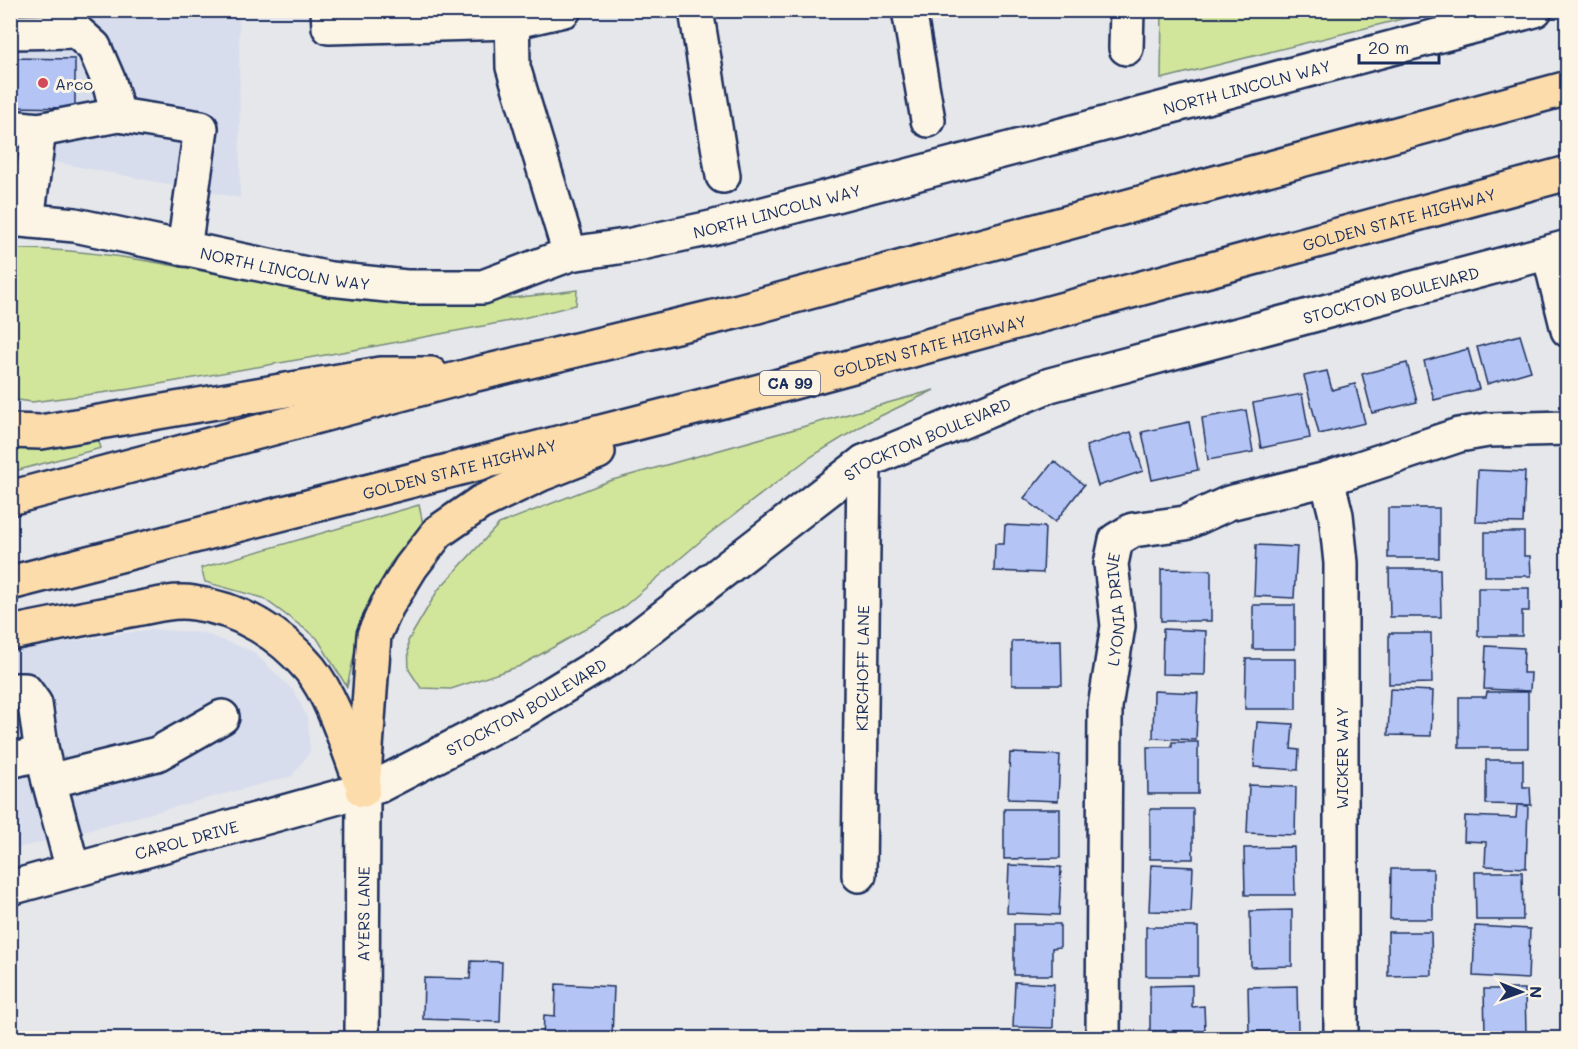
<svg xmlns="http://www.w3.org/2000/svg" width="1578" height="1049" font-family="Mali,sans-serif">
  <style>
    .built { fill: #d7dded }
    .green { fill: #d2e69b; stroke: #768a7c; stroke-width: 1.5 }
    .building { fill: #b4c5f5; stroke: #1b2f5e; stroke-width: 1.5 }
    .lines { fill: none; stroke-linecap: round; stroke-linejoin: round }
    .minor-casing { stroke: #1b2f5e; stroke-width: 38 }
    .highway-casing { stroke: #1b2f5e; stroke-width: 38 }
    .minor { stroke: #fcf5e5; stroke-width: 33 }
    .highway { stroke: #fddcac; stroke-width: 33 }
    .poi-dot { fill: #d1495b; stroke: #fcf5e5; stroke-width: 2 }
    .labels { text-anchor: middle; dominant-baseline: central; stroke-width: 6; stroke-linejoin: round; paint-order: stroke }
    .shield { fill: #fcf5e5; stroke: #5e6a86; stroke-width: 1.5 }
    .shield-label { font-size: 15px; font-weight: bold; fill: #1b2f5e }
    .poi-label { font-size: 16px; fill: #1b2f5e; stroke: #fcf5e5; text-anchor: start }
    .street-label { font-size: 16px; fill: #1b2f5e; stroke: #fcf5e5 }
  </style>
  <rect width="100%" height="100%" fill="#e6e7ea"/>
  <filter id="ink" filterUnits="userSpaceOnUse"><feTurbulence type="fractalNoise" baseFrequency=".0167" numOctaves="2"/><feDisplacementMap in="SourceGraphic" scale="12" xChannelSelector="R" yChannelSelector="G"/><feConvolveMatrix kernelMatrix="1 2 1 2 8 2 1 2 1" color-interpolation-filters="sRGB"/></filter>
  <g filter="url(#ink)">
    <path class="built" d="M10 11H239L240 198 54 162 11 160Z
      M152 629 203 633 252 651 294 691 308 720 310 752 292 776 11 850V651Z"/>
    <path class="green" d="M1162 11V10L1434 11 1161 79Z
      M10 249C103 247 195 271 286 287 311 292 337 298 363 301 435 307 505 300 577 290L576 305 515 320 376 346 131 389 32 402 11 399Z
      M934 390 868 422 809 458 710 533 621 609 520 666 451 689 421 688 409 670 408 641 438 590 499 524 609 481Z
      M96 433 101 448 11 472V443Z
      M419 505 423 524 390 564 362 619 347 687 317 638 263 598 205 582 201 568Z"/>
    <path class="building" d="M10 58 75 59V108L10 107Z
      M1520 335 1531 371 1487 384 1477 347Z
      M1468 349 1479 389 1434 400 1424 361Z
      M1407 363 1417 402 1372 413 1362 374Z
      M1327 371 1332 390 1355 384 1365 423 1319 434 1304 376Z
      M1302 394 1310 438 1261 448 1253 403Z
      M1246 410 1253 452 1208 460 1202 418Z
      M1189 422 1198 470 1152 480 1142 432Z
      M1131 432 1143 471 1098 486 1086 446Z
      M1054 461 1084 485 1055 522 1024 498Z
      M1478 470 1525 472 1523 523 1476 522Z
      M1388 508H1439V558H1388Z
      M1005 525 1045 527 1043 573 994 571 995 544H1004Z
      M1485 532H1524V556H1530L1531 576H1485Z
      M1256 545 1297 547 1294 598 1254 596Z
      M1161 569 1211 570V621H1161Z
      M1389 569H1440L1441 617H1390Z
      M1478 588H1529V611H1522V636H1478Z
      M1253 605H1295V649H1253Z
      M1163 629 1206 631 1205 675 1162 674Z
      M1389 633H1431L1432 683 1389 684Z
      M1061 640 1062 685H1012V641Z
      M1486 646 1524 648 1523 673H1531L1530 691 1484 689Z
      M1246 659H1296V709H1245Z
      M1390 689 1433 691 1431 736 1388 735Z
      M1154 691 1198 693 1196 740 1153 738Z
      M1487 692H1528V748H1459V697H1486Z
      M1257 722 1293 724 1291 749 1299 750 1298 770 1254 767Z
      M1172 742H1198V794H1148L1147 747H1172Z
      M1010 753 1060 755 1058 801 1008 799Z
      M1486 760H1523V787H1530L1531 805 1486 804Z
      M1249 785 1296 787 1295 835 1247 833Z
      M1517 805 1528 806 1526 868 1485 866 1486 842 1464 841 1465 816 1516 818Z
      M1004 809H1060V858L1004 859Z
      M1150 809H1193V859H1150Z
      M1294 847 1295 895H1245L1244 848Z
      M1009 865 1061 867 1059 915 1007 913Z
      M1151 865 1193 867 1191 912 1149 911Z
      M1391 869H1433V919H1390Z
      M1475 872H1522L1523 920H1476Z
      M1292 910V966L1251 967 1250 911Z
      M1014 924H1060V947L1052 948V975H1014Z
      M1475 926 1530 929 1528 979 1473 976Z
      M1146 927H1198V976H1146Z
      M1388 932H1431L1432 975 1388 976Z
      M471 961 502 962 500 1022 423 1019 424 978 470 979Z
      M1015 982 1054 984 1053 1028 1013 1027Z
      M556 984 614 987 612 1038H543L544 1015 555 1016Z
      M1192 985V1007L1204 1006 1205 1031H1150V986Z
      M1297 986 1298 1031 1249 1032 1248 987Z
      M1484 989H1525L1526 1033H1485Z"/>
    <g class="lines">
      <g class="minor-casing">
        <g id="minor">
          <path d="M328 10 329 27 512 22 564 10"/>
          <path d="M512 10 513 67 570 254"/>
          <path d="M696 10 723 176"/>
          <path d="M909 10 928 120"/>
          <path d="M10 32 76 31 94 47 109 82 118 115"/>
          <path d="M1126 48 1127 10"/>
          <path d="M10 127 39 130 27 220"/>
          <path d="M39 130 118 115 201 128 184 249"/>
          <path id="s1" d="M10 219 75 225 330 279 406 287H483L570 254 632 245 711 228 1535 10"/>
          <path d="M1549 253 1568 330"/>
          <path d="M1327 479 1336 515 1341 563V1038"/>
          <path d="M10 690H25L35 704 42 753 49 781"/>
          <path d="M10 761 42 753"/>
          <path d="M73 870 49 781 157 754 222 717"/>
          <path id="s2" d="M859 875 864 462"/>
          <path id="s3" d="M10 888 378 786 525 710 612 657 864 462 1050 385 1568 247"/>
          <path id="s4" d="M362 1038 363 790"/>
          <path id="s5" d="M1103 1038 1105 707 1118 626 1111 564 1116 540 1133 530 1185 523 1229 503 1327 479 1459 435 1488 430 1568 428"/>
        </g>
      </g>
      <g class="highway-casing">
        <g id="highway">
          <path d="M10 431 41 432 380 374H431"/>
          <path d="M10 498 472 375 739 311 1568 88"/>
          <path id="s6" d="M10 583 742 396 1568 173"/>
          <path d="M10 633C52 625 94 616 136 609 154 605 176 600 194 603 240 609 281 634 310 669 333 698 346 743 359 777"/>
          <path d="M363 790 374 635 387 606 411 567 438 532 480 503 541 474 598 452"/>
        </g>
      </g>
      <use href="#minor" class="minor"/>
      <use href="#highway" class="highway"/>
    </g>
  </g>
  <circle class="poi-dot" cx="43" cy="83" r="6"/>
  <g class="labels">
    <rect class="shield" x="760" y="371" width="60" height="24" rx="4.5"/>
    <g class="shield-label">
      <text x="790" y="383">CA 99</text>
    </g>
    <g class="poi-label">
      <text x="55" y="83">Arco</text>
    </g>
    <g class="street-label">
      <text stroke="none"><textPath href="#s1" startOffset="1270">NORTH LINCOLN WAY</textPath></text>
      <text stroke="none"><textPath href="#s1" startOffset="784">NORTH LINCOLN WAY</textPath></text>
      <text stroke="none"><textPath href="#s6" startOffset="1436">GOLDEN STATE HIGHWAY</textPath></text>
      <text stroke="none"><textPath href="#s1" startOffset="280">NORTH LINCOLN WAY</textPath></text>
      <text stroke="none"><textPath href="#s3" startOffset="1522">STOCKTON BOULEVARD</textPath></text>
      <text stroke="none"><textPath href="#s6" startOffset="950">GOLDEN STATE HIGHWAY</textPath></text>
      <text stroke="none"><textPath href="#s3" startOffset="1035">STOCKTON BOULEVARD</textPath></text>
      <text stroke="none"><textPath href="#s6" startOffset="464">GOLDEN STATE HIGHWAY</textPath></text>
      <text stroke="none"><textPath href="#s5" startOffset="430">LYONIA DRIVE</textPath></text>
      <text stroke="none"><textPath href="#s2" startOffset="207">KIRCHOFF LANE</textPath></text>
      <text stroke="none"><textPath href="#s3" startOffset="550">STOCKTON BOULEVARD</textPath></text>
      <text transform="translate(1341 758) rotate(-90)">WICKER WAY</text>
      <text stroke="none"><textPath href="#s3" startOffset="183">CAROL DRIVE</textPath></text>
      <text stroke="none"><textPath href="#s4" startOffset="124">AYERS LANE</textPath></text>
    </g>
  </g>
  <rect width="1578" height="1049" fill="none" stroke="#fcf5e5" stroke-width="36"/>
  <rect x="18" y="18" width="1542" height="1013" fill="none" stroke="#1b2f5e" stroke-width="2" filter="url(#ink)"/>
  <g transform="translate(1521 992) rotate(91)" stroke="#fcf5e5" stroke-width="4.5" paint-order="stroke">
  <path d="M0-4.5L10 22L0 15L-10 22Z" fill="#1b2f5e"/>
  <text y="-9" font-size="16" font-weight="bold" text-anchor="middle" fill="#1b2f5e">N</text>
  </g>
  <path d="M1359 54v9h80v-9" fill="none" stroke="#1b2f5e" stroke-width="3"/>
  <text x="1368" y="54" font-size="18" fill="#1b2f5e" stroke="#fcf5e5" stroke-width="4.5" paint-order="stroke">20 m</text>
</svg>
